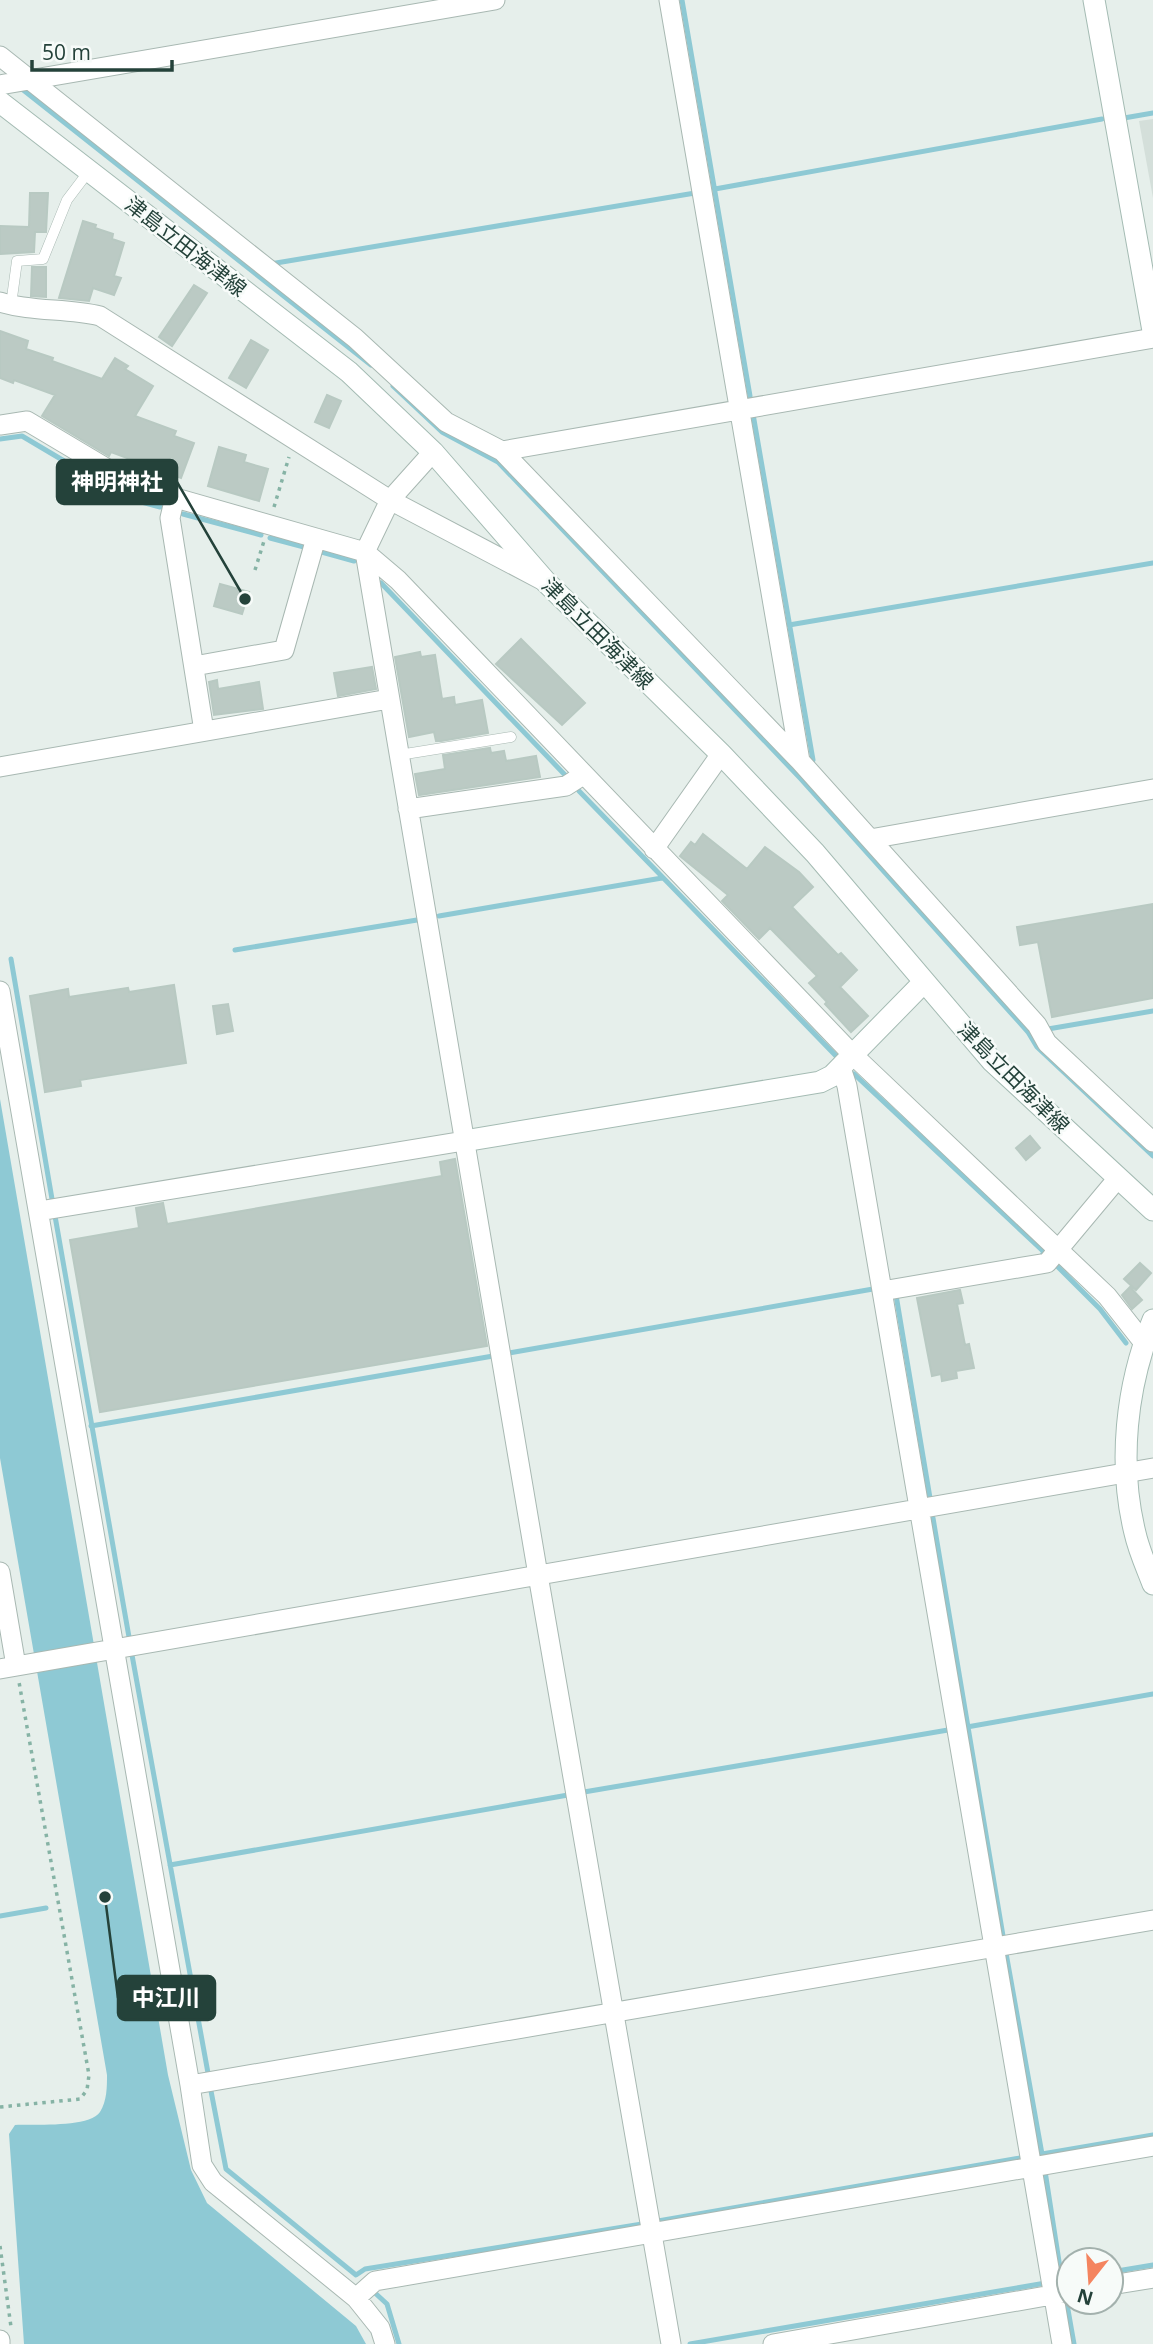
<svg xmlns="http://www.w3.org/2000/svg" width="1153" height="2344" font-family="'Open Sans','Noto Sans JP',sans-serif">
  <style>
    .built { fill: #d4dfda }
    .water { fill: #8ec9d4 }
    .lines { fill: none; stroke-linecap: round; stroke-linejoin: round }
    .stream { stroke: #8ec9d4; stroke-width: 5 }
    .building { fill: #bbcac4; stroke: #b8c9c2; stroke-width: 2 }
    .lane-casing { stroke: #a8b8b2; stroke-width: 11 }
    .street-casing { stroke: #a8b8b2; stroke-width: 21 }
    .secondary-casing { stroke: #a4bbb3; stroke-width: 23 }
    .path { stroke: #86b3a5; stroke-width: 3.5; stroke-dasharray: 3.5 5; stroke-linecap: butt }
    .lane { stroke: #fff; stroke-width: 10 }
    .street { stroke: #fff; stroke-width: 19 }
    .secondary { stroke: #fff; stroke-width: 21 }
    .labels { text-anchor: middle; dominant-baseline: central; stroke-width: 5; stroke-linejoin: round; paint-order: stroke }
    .street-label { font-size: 21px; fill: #24423a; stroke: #f7fbf9 }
    .leader { fill: none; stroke: #24423a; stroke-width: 2.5 }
    .callout-dot { fill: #24423a; stroke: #f7fbf9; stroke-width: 2.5 }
    .callout { fill: #24423a; stroke: #24423a; stroke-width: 2.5 }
    .callout-label { font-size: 23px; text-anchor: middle; font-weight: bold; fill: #fff }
  </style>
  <rect width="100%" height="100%" fill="#e6efeb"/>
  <path class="built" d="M1153 119V198L1139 121Z"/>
  <path class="water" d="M0 1099 168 2075 191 2170 207 2203 356 2326 366 2344H24L9 2134 15 2125C34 2124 89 2128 100 2112 107 2101 107 2087 107 2075L0 1458Z"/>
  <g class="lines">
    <path class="stream" d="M682 0 750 396
      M22 89 371 365
      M1124 118 1153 113
      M715 189 1102 119
      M270 264 695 193
      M393 386 442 432 498 462 801 779 1028 1032 1037 1047 1153 1156
      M753 414 813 760
      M0 439 22 436 108 487 138 501 160 507
      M183 514 261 535
      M270 538 304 547
      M318 551 354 561
      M381 583 566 776
      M789 625 1153 563
      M579 791 836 1056
      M439 916 662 878
      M235 950 417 920
      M11 959 52 1199
      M1048 1029 1153 1011
      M854 1074 1044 1252 1041 1257
      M55 1216 129 1637
      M1056 1265 1100 1309 1126 1343
      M896 1295 930 1498
      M509 1353 873 1289
      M91 1426 493 1356
      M933 1518 1003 1936
      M132 1655 208 2073
      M967 1727 1153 1694
      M584 1792 948 1730
      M170 1865 568 1795
      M0 1916 46 1908
      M1006 1953 1042 2154 1153 2135
      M211 2091 226 2169 356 2275 365 2269 642 2224
      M1045 2171 1062 2281
      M658 2221 1020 2158
      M1111 2272 1153 2265
      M374 2292 387 2304 399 2344
      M1067 2304 1074 2344
      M690 2344 1069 2279"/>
  </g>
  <path class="building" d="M30 193H48L46 232H35L34 252 0 254V226L29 227Z
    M83 221 96 225 95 228 113 234 112 239 124 243 114 276 121 278 114 295 93 288 89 301 59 298Z
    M32 267H46V297L31 296Z
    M194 285 207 293 172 346 159 337Z
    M0 331 28 341 26 349 53 358 52 361 102 379 115 358 128 366 125 369 153 386 135 416 176 431 174 436 194 443 181 478 111 452 109 456 42 416 55 395 14 380 13 383 0 378Z
    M251 340 268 350 246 388 229 378Z
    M327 395 341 401 329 428 315 422Z
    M219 447 246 455 244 462 268 469 259 501 208 486Z
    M220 584 249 592 242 614 214 606Z
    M521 639 585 703 562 725 496 664Z
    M420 652 421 657 435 655 442 699 454 697 455 705 482 700 488 733 441 741H436L434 732 409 737 395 657Z
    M372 667 376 689 338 696 334 673Z
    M217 680 218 689 259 682 263 709 214 715 209 682Z
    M490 748 491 753 504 751 506 761 536 756 540 777 419 795 415 774 445 769 443 755Z
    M703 834 747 869 765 847 799 872 813 887 792 907 838 955 841 953 857 970 840 987 868 1016 851 1032 825 1004 827 1002 809 983 817 976 770 928 759 939 722 901 728 895 680 856 691 842 695 845Z
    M1153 904V998L1052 1017 1038 942 1020 945 1017 927Z
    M174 985 186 1063 80 1080 81 1086 45 1092 30 996 68 989 69 997 128 988 129 992Z
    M228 1004 233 1031 217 1034 213 1006Z
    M1030 1136 1040 1148 1026 1160 1016 1148Z
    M455 1159 487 1346 100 1412 70 1240 139 1228 136 1208 163 1203 167 1224 442 1176 440 1162Z
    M1140 1263 1151 1273 1136 1290 1124 1279Z
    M1130 1287 1142 1300 1132 1309 1122 1295Z
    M960 1290 963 1303 957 1304 965 1345 969 1344 974 1368 956 1371 957 1378 942 1381 941 1374 932 1376 917 1298Z"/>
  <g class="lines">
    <g class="lane-casing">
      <path id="lane" d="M11 305 17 261 43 259 67 200 89 171
        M399 755 511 737"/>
    </g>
    <g class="street-casing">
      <path id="street" d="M669 0 800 761
        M0 56 355 338 446 422 502 451 800 761 1037 1025 1047 1043 1153 1142
        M0 85 495 0
        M0 302C32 312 67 308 100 316L390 500 542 580
        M0 425 27 421 116 474 144 489 365 552 398 580 853 1055 1107 1296 1144 1343
        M502 451 1153 338
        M433 452 390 500 365 552 538 1575 671 2344
        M175 497 170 518 204 731
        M194 666 284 650 316 538
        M0 767 389 699
        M408 809 566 786 583 775
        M870 839 1153 789
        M654 849 721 754
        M0 991 190 2085 202 2165 213 2182 356 2298 380 2328 385 2344
        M841 1068 847 1086 1062 2344
        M39 1211 464 1141
        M882 1291 1047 1263 1118 1178
        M0 1572 16 1666
        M0 1669 1153 1468
        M190 2085 1153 1920
        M1111 2285 1153 2278
        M356 2298 375 2281 1153 2146
        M0 2340V2344
        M773 2344 1069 2292"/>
    </g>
    <g class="secondary-casing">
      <path id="secondary" d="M1094 0 1153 331
        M0 102 349 372 433 452 546 582 721 754 815 853 992 1061 1153 1210
        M464 1141 820 1082 832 1076 924 982
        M1153 1320C1126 1386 1118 1464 1135 1533 1139 1551 1147 1568 1153 1584"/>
    </g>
    <path class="path" d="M274 507 289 457
      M255 570 264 541
      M0 2107 80 2099 87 2090 89 2075 19 1682
      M0 2246 11 2327"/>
    <use href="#lane" class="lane"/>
    <use href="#street" class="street"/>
    <use href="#secondary" class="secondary"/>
  </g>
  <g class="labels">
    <g class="street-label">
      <text transform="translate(186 246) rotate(38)">津島立田海津線</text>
      <text transform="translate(598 633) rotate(45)">津島立田海津線</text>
      <text transform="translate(1014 1077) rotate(45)">津島立田海津線</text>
    </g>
  </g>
  <path class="leader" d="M245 599L177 482M105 1897L118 1998"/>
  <g class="callout-dot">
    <circle cx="245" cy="599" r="7"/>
    <circle cx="105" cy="1897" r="7"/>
  </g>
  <g class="callout">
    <rect x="57" y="460" width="120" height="44" rx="7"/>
    <rect x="118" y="1976" width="97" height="44" rx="7"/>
  </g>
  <g class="callout-label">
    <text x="117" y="490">神明神社</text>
    <text x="166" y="2006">中江川</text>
  </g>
  <g transform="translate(1090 2281) rotate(197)"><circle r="33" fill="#f7fbf9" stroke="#a3b1ad" stroke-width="2"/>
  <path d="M0-5L12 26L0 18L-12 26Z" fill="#f4845f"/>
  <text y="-10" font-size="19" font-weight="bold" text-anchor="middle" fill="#24423a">N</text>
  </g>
  <path d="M32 60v10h140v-10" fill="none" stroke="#24423a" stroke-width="3.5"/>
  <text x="42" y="60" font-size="21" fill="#24423a" stroke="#f7fbf9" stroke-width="5" paint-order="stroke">50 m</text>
</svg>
